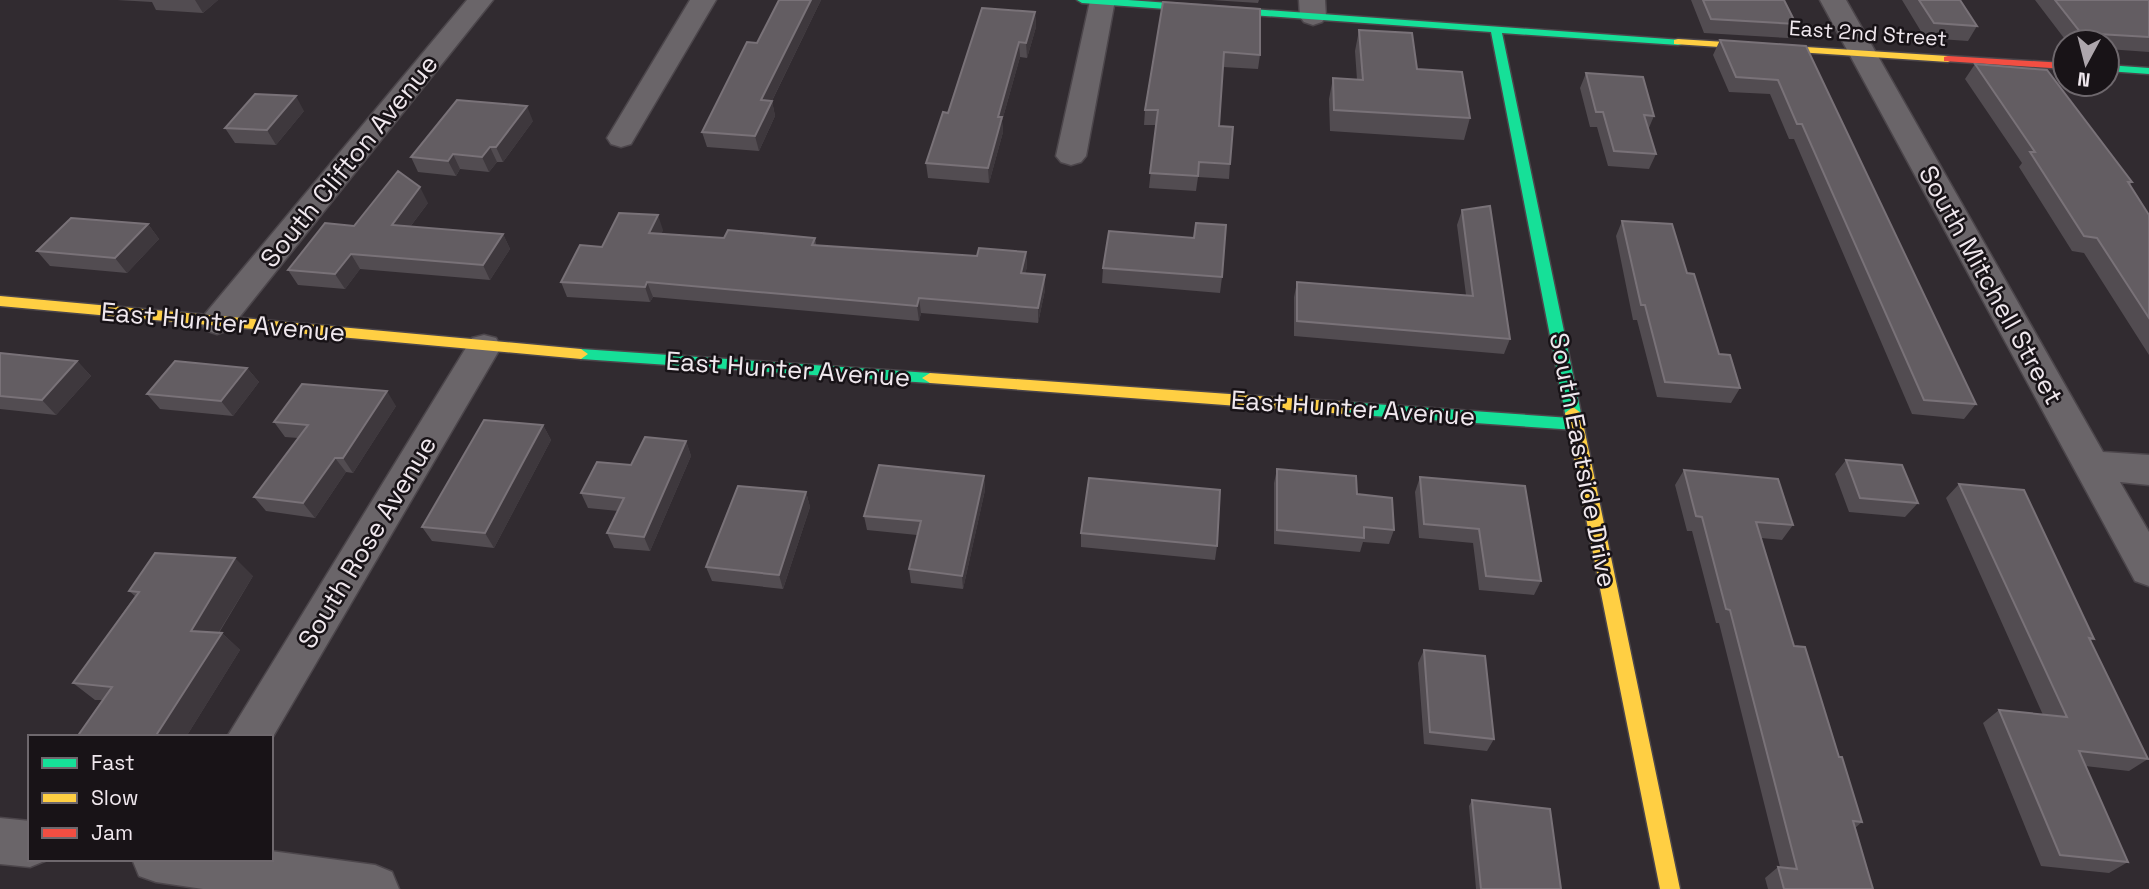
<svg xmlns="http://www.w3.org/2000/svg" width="2149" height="889" font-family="'Space Grotesk',sans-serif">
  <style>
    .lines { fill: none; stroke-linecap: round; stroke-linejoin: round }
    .street-casing { stroke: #4c464b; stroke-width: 3 }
    .fast-casing { stroke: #4c464b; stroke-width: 3 }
    .slow-casing { stroke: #4c464b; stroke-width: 3 }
    .jam-casing { stroke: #4c464b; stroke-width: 3 }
    .street { fill: #6a6569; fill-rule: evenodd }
    .fast { fill: #16e098; fill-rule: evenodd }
    .slow { fill: #ffcf43; fill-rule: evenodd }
    .jam { fill: #f24e42; fill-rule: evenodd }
    .wall { fill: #524c51 }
    .shaded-wall { fill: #3e383d }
    .building { fill: #635d62; stroke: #797278; stroke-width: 2 }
    .labels { text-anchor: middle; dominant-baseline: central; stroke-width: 5; stroke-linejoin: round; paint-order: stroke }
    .far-street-label { font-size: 21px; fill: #f0e8ee; stroke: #181317 }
    .street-label { font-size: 26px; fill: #f0e8ee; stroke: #181317 }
  </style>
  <rect width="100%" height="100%" fill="#312b30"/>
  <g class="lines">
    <g class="street-casing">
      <path id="street" d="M467 0H493L229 330 217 334 205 330 200 322 205 314Z
        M690 0H716L631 144 621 147 611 144 607 138Z
        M1115 0 1086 156 1081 162 1071 165 1061 162 1056 156 1090 1Z
        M1299 0H1325L1326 17 1322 22 1313 25 1304 22 1300 17Z
        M1820 0H1846L2103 452 2149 455V485L2120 482 2149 532V586L2135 581Z
        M484 335 496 338 501 347 271 740V737H227L472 338Z
        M0 818 30 821V859L47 860 30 867 0 864Z
        M271 851 375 865 392 872 399 889H203L156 882 139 876 132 859H271Z"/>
    </g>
    <g class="fast-casing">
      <path id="fast" d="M1077 0H1128L1682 40V44L1678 45 1502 33 1581 413 1575 418 1581 420 1584 424 1581 428 1576 430 1345 414 1337 408 1345 402 1570 418 1565 413 1491 32 1082 3Z
        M2107 65 2149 68V74L2107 71Z
        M581 349 930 373 938 378 930 383 581 359 574 354Z"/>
    </g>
    <g class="slow-casing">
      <path id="slow" d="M1678 39 1948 56 1954 59 1948 62 1674 44V40Z
        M0 296 581 349 588 354 581 359 0 306Z
        M930 373 1345 402 1353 408 1345 414 930 383 922 378Z
        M1573 407 1581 413 1680 889H1660L1565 413Z"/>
    </g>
    <g class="jam-casing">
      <path id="jam" d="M1948 56 2065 63V69L1944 61V57Z"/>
    </g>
    <use href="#street" class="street"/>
    <use href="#fast" class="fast"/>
    <use href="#slow" class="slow"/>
    <use href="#jam" class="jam"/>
  </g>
  <path class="wall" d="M117 0H218L203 13 156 10 152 2Z
    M779 0H821L772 101 775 116 759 151 707 147 702 132 757 43Z
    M1211 0H1259L1258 3Z
    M1691 0H1784L1796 24 1788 38 1704 33Z
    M1902 0H1960L1977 26 1968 41 1925 38Z
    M2035 0H2149V52L2107 49V42H2067Z
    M1163 2 1260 55 1258 69 1223 67 1219 126 1230 164 1229 179 1198 177 1196 191 1149 188 1156 125H1144L1145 110Z
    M1035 12 1036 27 1027 58 1020 57 1002 121 1003 132 989 183 928 178 926 163 948 113Z
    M1359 30 1417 69 1470 118 1464 140 1330 131 1329 99 1333 78 1357 80 1355 51Z
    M1720 40 1806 46 1976 404 1964 419 1912 414 1794 139H1789L1770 94 1729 92 1713 55Z
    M1975 64 2132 182 2130 185 2149 215V355L2084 253 2072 251 2019 167 2022 163 1965 79Z
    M1586 73 1654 116 1648 130 1656 154 1649 169 1608 166 1597 127H1590L1580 88Z
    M304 111 276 145 235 143 225 128Z
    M533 121 503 162H497L489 172 460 169 456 176 418 172 411 157Z
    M428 203 410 227 503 234 510 249 490 280 360 269 345 289 298 285 288 270 354 226Z
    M1462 210 1510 339 1504 354 1294 336V297L1297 282 1466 295 1457 225Z
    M1622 221 1687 273 1719 354 1740 388 1731 403 1657 397 1637 320H1633L1616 236Z
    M148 224 159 239 127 273 50 266 37 251Z
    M663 230 661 234 724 238H815L816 245 977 256 1026 252 1027 267 1025 273 1045 290 1038 323 921 313 919 321 653 297 650 302 567 297 561 282 602 247Z
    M1103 268 1222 277 1220 293 1102 283Z
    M0 353 77 361 91 376 56 415 0 409Z
    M247 368 259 382 233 416 160 409 147 394Z
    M396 406 353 473 346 472 315 518 266 511 254 497 298 438 285 437 274 422Z
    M543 425 551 440 494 548 432 541 422 527Z
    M686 441 691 456 650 551 614 548 607 533 618 511 588 508 581 493 631 465Z
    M1846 460 1918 503 1905 517 1849 512 1835 474Z
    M1277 469 1357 494 1394 530 1389 544 1363 542 1360 552 1274 544V483Z
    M1684 470 1793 525 1782 540 1761 538 1794 646 1839 757 1862 822 1855 828 1873 889H1768L1765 878 1778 867H1780L1719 623H1716L1692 531H1687L1675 485Z
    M984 476 985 490 963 589 911 583 909 569 917 535 867 530 864 516Z
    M1420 477 1541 581 1534 595 1479 590 1473 543 1419 538 1415 492Z
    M1959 484 2094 639 2090 641 2148 759 2129 771 2085 766 2128 862 2109 873 2041 866 1983 723 1999 710 2043 715 1946 498Z
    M806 492 810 507 783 589 712 581 706 567Z
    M1081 533 1217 546 1215 560 1081 547Z
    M253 576 219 633H222L240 650 186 737H77L102 700H95L73 683 135 596 129 591Z
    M1424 650 1494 739 1487 751 1424 744 1418 663Z
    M1472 800 1561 889H1476L1469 806Z"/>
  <path class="shaded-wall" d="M195 0H218L203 13Z
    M811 0H821L765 115 761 100Z
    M1035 12 1036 27 1027 58 1026 43Z
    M1019 42 1020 57 1002 121 1003 132 989 183 988 168 998 117Z
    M296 96 304 111 276 145 267 130Z
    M772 101 775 116 759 151 755 136Z
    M527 106 533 121 503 162 496 147Z
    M490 147 497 162 489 172 482 157Z
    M453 154 460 169 456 176 448 161Z
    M420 187 428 203 400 240 392 225Z
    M658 215 663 230 655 248 649 233Z
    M148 224 159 239 127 273 115 258Z
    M503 234 510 249 490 280 483 265Z
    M1026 252 1027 267 1022 288 1021 273Z
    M351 254 360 269 345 289 335 274Z
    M1045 275V290L1038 323V308Z
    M647 282 653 297 650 302 645 287Z
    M919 298 921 313 919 321 917 306Z
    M77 361 91 376 56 415 42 400Z
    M247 368 259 382 233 416 221 401Z
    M387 391 396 406 353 473 343 458Z
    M543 425 551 440 494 548 485 533Z
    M686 441 691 456 650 551 644 537Z
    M335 458 346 472 315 518 303 503Z
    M984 476 985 490 963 589 962 576Z
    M806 492 810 507 783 589 779 575Z
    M235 558 253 576 209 648 191 631Z
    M222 633 240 650 186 737H155Z"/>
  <path class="building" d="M779 0H811L761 100 772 101 755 136 702 132 747 42 757 43Z
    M1703 0H1784L1796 24 1711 19Z
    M1919 0H1960L1977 26 1934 23Z
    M2055 0H2149V37L2081 33Z
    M1163 2 1260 9V55L1224 52 1219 126 1233 127 1230 164 1199 162 1198 176 1150 173 1158 110H1145Z
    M982 8 1035 12 1026 43 1019 42 998 117H1002L988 168 926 163 943 112 948 113Z
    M1359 30 1412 33 1417 69 1462 72 1470 118 1334 110 1333 78 1363 80Z
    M1720 40 1806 46 1976 404 1924 400 1802 124H1797L1778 80 1736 77Z
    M1975 64 2047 70 2132 182H2128L2149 215V318L2097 238 2084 236 2030 152H2035Z
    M1586 73 1643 77 1654 116 1644 115 1656 154 1614 151 1603 112H1596Z
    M255 94 296 96 267 130 225 128Z
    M457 100 527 106 496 147H490L482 157 453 154 448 161 411 157Z
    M398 171 420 187 392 225 503 234 483 265 351 254 335 274 288 270 325 223 354 226Z
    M1490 206 1510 339 1297 321V282L1473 296 1462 210Z
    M619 213 658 215 649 233 724 238 728 230 815 238 812 245 977 256 979 248 1026 252 1021 273 1045 275 1038 308 919 298 917 306 647 282 645 287 561 282 580 245 602 247Z
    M71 218 148 224 115 258 37 251Z
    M1622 221 1672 224 1687 273 1694 274 1719 354 1730 355 1740 388 1665 382 1645 305H1641Z
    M1196 223 1226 225 1222 277 1103 268 1109 231 1194 238Z
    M0 353 77 361 42 400 0 396Z
    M175 361 247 368 221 401 147 394Z
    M302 384 387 391 343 458H335L303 503 254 497 308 425 274 422Z
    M484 420 543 425 485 533 422 527Z
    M645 437 686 441 644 537 607 533 624 498 581 493 597 462 631 465Z
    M1846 460 1902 465 1918 503 1860 498Z
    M879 465 984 476 962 576 909 569 921 521 864 516Z
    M1277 469 1356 476 1357 494 1392 498 1394 530 1364 527V538L1277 530Z
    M1684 470 1778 479 1793 525 1756 522 1794 646 1805 647 1839 757H1842L1862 822 1853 821 1873 889H1784L1778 867 1797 869 1730 610 1726 609 1702 517 1696 516Z
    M1420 477 1525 486 1541 581 1486 576 1479 529 1424 524Z
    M1089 478 1220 490 1217 546 1081 533Z
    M1959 484 2024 490 2094 639 2089 638 2148 759 2079 751 2128 862 2060 855 1999 710 2067 717Z
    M738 486 806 492 779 575 706 567Z
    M155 553 235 558 191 631 222 633 155 737H77L112 687 73 683 139 592 129 591Z
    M1424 650 1485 656 1494 739 1430 732Z
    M1472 800 1550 809 1561 889H1481Z"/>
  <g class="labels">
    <g class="far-street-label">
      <text transform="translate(1868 33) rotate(4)">East 2nd Street</text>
    </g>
    <g class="street-label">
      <text transform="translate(349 161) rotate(-51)">South Clifton Avenue</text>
      <text transform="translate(1991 285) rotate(61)">South Mitchell Street</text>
      <text transform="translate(223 322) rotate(5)">East Hunter Avenue</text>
      <text transform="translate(788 369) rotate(4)">East Hunter Avenue</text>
      <text transform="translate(1353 408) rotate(4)">East Hunter Avenue</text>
      <text transform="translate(1583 460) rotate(79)">South Eastside Drive</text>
      <text transform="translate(367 542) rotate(-59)">South Rose Avenue</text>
    </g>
  </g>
  <rect x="28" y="735" width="245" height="126" fill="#181317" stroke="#6e686d" stroke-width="2"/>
  <rect x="42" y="758" width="35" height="10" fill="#16e098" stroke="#6e686d" stroke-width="2"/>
  <text x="91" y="770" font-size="21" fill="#f0e8ee">Fast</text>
  <rect x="42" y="793" width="35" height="10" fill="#ffcf43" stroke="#6e686d" stroke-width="2"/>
  <text x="91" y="805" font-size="21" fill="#f0e8ee">Slow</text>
  <rect x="42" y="828" width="35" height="10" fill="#f24e42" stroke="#6e686d" stroke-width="2"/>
  <text x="91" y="840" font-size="21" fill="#f0e8ee">Jam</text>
  <g transform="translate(2086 63) rotate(187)"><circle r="33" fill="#181317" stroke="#6e686d" stroke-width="2"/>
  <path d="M0-5L12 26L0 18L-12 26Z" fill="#ada6ac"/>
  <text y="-10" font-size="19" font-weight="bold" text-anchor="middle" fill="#f0e8ee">N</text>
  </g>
</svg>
